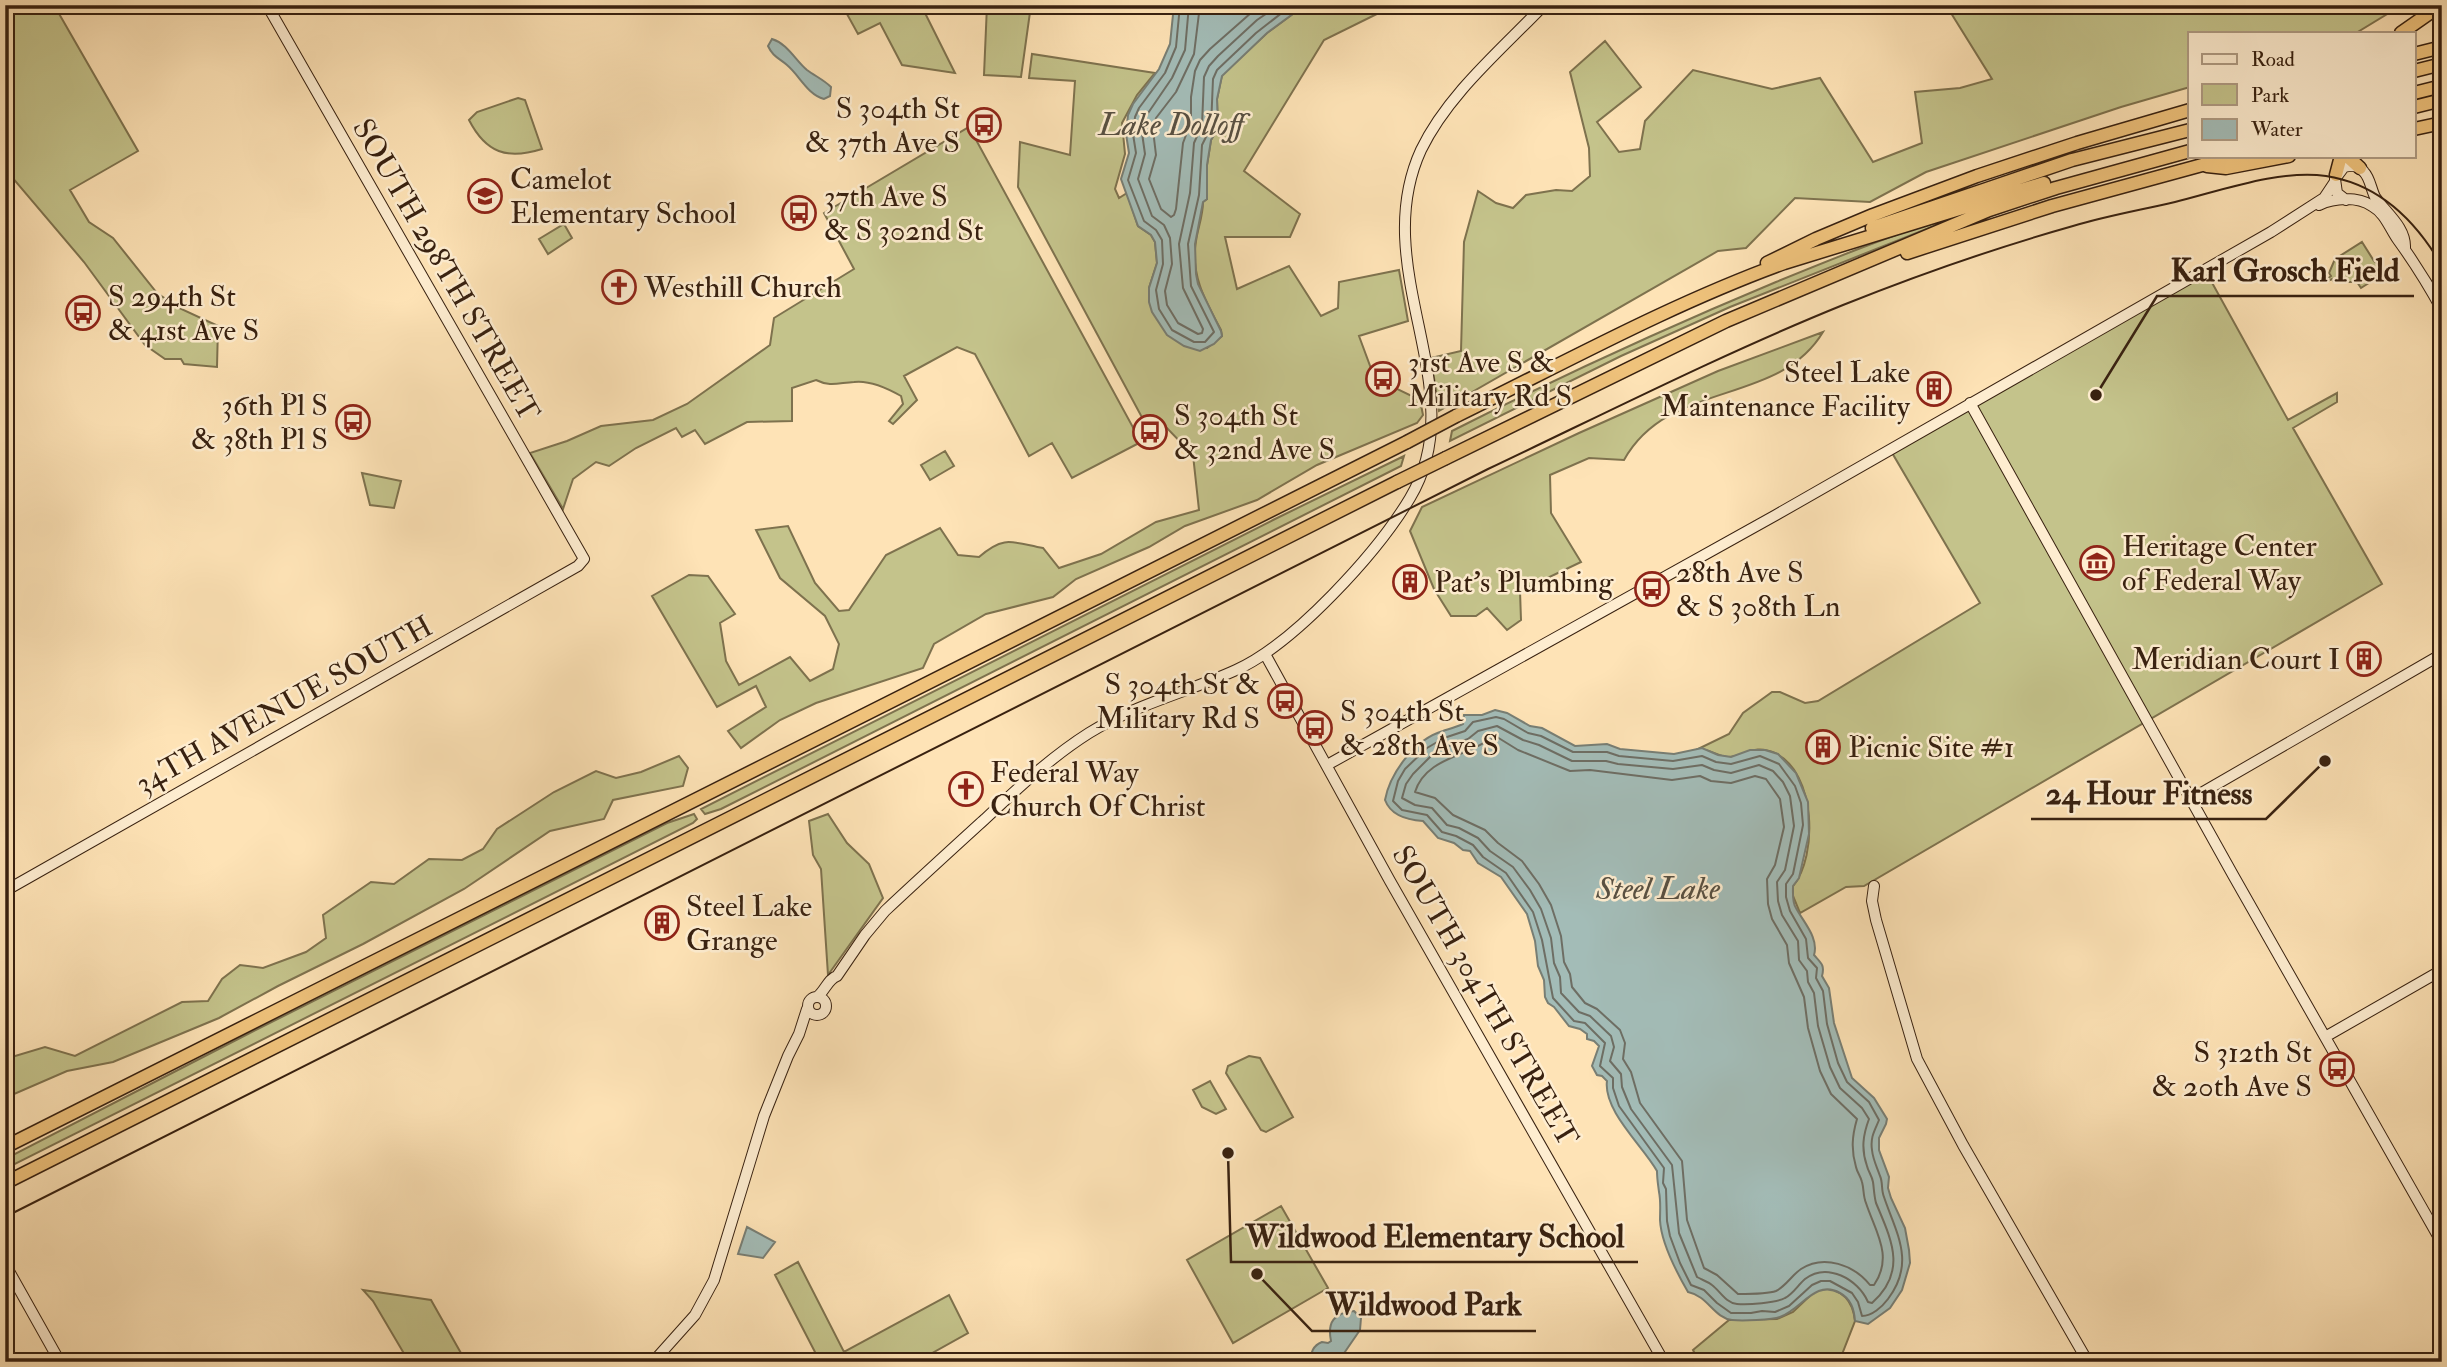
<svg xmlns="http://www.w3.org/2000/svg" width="2447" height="1367" font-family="'IM FELL Double Pica',serif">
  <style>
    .green { fill: #c4c38b; stroke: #7e724e; stroke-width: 2 }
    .water { fill: #a3bcb7; stroke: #787e74; stroke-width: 2 }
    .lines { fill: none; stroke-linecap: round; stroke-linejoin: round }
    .shore { stroke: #6e6e64; stroke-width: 2 }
    .secondary-casing { stroke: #382110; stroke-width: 12 }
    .highway-casing { stroke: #382110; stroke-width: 15 }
    .secondary { stroke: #feedd0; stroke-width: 10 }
    .highway { stroke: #efc27b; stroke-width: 12 }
    .tram { stroke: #382110; stroke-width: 2 }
    .highway-bridge-casing { stroke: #382110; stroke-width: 15; stroke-linecap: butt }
    .highway-bridge { stroke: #efc27b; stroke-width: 12 }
    .labels { text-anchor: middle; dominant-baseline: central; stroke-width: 5; stroke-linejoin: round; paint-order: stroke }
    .poi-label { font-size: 30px; fill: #382110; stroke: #feedd0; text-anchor: start }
    .street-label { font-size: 30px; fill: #382110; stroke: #feedd0 }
    .water-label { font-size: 32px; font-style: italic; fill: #585042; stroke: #feedd0 }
    .leader { fill: none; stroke: #382110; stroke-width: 2.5 }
    .callout-dot { fill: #382110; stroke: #feedd0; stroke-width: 2.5 }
    .callout-label { font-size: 32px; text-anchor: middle; font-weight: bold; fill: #382110; stroke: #feedd0; stroke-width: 5; stroke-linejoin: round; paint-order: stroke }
  </style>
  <rect width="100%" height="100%" fill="#fee3b6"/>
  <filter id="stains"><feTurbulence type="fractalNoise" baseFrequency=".00286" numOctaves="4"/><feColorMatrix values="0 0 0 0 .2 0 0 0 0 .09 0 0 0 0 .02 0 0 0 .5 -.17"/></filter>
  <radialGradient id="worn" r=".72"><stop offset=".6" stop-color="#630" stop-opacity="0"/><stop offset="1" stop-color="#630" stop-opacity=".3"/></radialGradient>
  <path class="green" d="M5 5H54L138 151 70 190 89 222 113 238 157 293 179 308 218 326 217 367 184 364 181 359H165L145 345 84 262 5 169Z
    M842 5H921L955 73 902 65 880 23 858 34Z
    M987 5H1031L1021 77 984 75Z
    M1305 5H1395L1324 40 1244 171 1300 214 1290 237H1225L1237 289 1289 266 1321 316 1338 308 1339 282 1399 270 1408 321 1359 336 1372 371 1397 389 1420 400 1423 415 1417 423 1317 465 1257 500 1185 526 1149 547 1076 579 1053 597 986 614 934 644 923 668 816 703 780 720 741 748 728 731 766 707 756 686 717 707 652 596 689 575 708 576 735 614 720 623 726 661 739 685 790 657 810 681 833 669 839 644 825 616 780 578 756 530 788 526 815 583 839 611 849 610 886 555 940 528 958 555 979 557C1004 535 1012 542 1043 548L1059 568 1101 554 1156 522 1199 510 1193 455 1165 426 1152 436 1018 187 1020 142 1070 155 1075 81 1029 78 1032 54 1155 73 1137 95 1122 123 1125 154 1115 189 1119 198 1127 193 1138 226 1151 235 1155 242 1157 263 1149 288V301L1207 348 1222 336 1221 330C1206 302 1190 275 1196 241 1198 227 1203 216 1203 202L1207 199V165L1211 140 1218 128 1217 99 1222 75 1267 33Z
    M1946 5H2402L2356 33H2190V87L2121 107 1926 172 1870 202 1795 198 1746 248 1718 251 1439 411 1431 358 1461 351 1464 242 1478 191 1496 203 1513 208 1526 195 1556 190 1572 191 1590 176 1589 148 1570 72 1605 41 1641 87 1597 122 1619 152 1640 149 1645 121 1693 70 1772 89 1820 78 1873 162 1922 143 1915 92 1960 88 1992 79Z
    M518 98 525 100 542 149C507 160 486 153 469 120L477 112Z
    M969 127 1141 442 1072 478 1052 443 1029 456 975 354 957 347 904 376 917 400 893 424 889 421 903 404 901 396C887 388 870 380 854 382 838 383 830 387 816 380L792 388V421L747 422 705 444 695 430 682 437 676 428 636 448 609 466 596 462 573 479 563 509 530 453 567 441 601 426 653 420 687 404 770 345 774 318 854 269 824 213Z
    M1977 209 1730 307 1621 356 1450 441 1452 431 1456 429C1561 376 1668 327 1776 282 1842 255 1908 228 1977 209Z
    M564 224 572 238 548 254 539 239Z
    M2362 242 2374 261 2381 266 2375 279 2361 288 2357 282H2334L2332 279 2328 281 2327 279 2331 276 2329 273 2335 259Z
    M2205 270 2288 420 2337 393V402L2293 428 2382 584 1864 886 1846 887 1800 913 1793 896V886C1818 856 1816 772 1775 753 1753 743 1745 757 1728 757 1716 756 1708 747 1696 750L1729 734 1743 713 1772 692H1780L1805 703 1818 701 1980 603 1891 451Z
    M1823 332C1778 407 1669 379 1624 460L1589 458 1550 475 1551 513 1581 562 1520 591 1521 620 1507 630 1487 608 1476 616H1451L1434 589 1410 531 1422 507 1579 433 1718 371Z
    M945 451 954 466 930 480 921 465Z
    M1404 456 1401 466 721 809 705 814 701 809 1273 520Z
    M362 473 401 481 394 508 370 505Z
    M679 756 688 768 683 786 613 800 604 819 550 831 464 889 363 944 278 986 219 1018 113 1062 67 1071 5 1098V1059L45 1047 75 1056 182 1002 208 1001 222 979 240 965 263 968 306 952 326 938 323 915 371 882 394 884 429 859 462 860 483 849 497 829 554 792 596 771 616 778 641 772Z
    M694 814 697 819 693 823 5 1169V1159L240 1038 667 823Z
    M828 814 847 843 869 864 883 898 828 975 821 869 813 855 809 821Z
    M1249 1056 1260 1058 1293 1117 1266 1132 1261 1130 1226 1073 1228 1066Z
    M1210 1081 1226 1109 1216 1114 1202 1107 1193 1090Z
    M1281 1206 1328 1288 1233 1343 1187 1260Z
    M798 1262 844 1352 949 1295 968 1333 916 1362H815V1352L775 1275Z
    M1822 1288C1843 1289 1853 1302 1855 1321L1839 1362H1699L1693 1350 1729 1320 1777 1319 1793 1312 1815 1291Z
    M363 1290 431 1300 466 1362H409L373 1301Z"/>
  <path class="water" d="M1174 5H1305L1267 33 1222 76 1217 99 1218 128 1211 140 1207 165V199L1203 202 1195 244 1196 274 1198 284 1221 331 1222 336 1214 344 1200 351 1184 346 1167 335 1152 312 1149 302V288L1157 263 1155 242 1151 235 1138 226 1121 179 1129 153 1126 134 1128 115 1133 104 1159 69 1170 44Z
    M772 39C788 44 795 60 807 70 815 76 824 80 831 87L830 96 824 99C807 94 800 76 787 65 779 58 773 57 768 46Z
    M1495 710 1507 713 1530 726 1542 728 1575 746 1607 744 1620 749 1674 754 1702 748 1718 755 1731 757 1750 750H1765L1778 754 1796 773 1808 802 1809 834 1799 878 1793 886C1793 893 1792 902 1796 908 1804 923 1819 938 1814 955 1821 963 1825 965 1822 976L1829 988 1834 1023 1852 1078 1874 1098 1887 1119 1886 1124 1879 1138V1150L1889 1177 1888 1188 1891 1198 1905 1228 1909 1250 1910 1263 1902 1290 1890 1308 1868 1324 1855 1321C1854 1309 1851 1299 1840 1293 1815 1279 1802 1309 1780 1317 1772 1320 1742 1321 1732 1320 1714 1318 1708 1296 1688 1292 1677 1273 1661 1242 1660 1220 1660 1211 1661 1201 1659 1192 1658 1184 1657 1179 1657 1171 1644 1147 1603 1111 1607 1081L1602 1076 1597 1075 1592 1066 1599 1046 1594 1041 1587 1039V1034L1580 1029 1569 1026 1554 1007 1548 1003 1545 997 1544 980 1538 966 1535 941 1527 914 1501 877 1478 863 1470 851 1463 850 1454 843 1438 838 1423 821C1407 820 1391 816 1385 800 1390 773 1415 739 1443 731 1449 729 1456 727 1463 724L1464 715H1482Z
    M747 1227 775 1242 763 1258 738 1254Z
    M1354 1311 1361 1318 1360 1330 1338 1362H1312C1309 1353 1314 1345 1322 1342L1328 1343 1331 1341C1327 1322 1334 1313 1354 1311Z"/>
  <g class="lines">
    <path class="shore" d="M1180 5 1176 47 1165 73 1139 108 1135 117 1133 134 1136 153 1128 180 1144 221 1156 230 1162 240 1163 264 1156 290 1159 309 1172 330 1194 342H1205L1214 332 1191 286 1188 244 1199 195 1202 145 1211 127 1213 79 1217 70 1256 33 1292 5
      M1189 5 1185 50 1172 78 1144 119 1142 133 1145 154 1138 179 1152 216 1164 225 1170 238 1172 264 1165 291 1167 305 1178 323 1198 334 1202 333 1203 329 1183 288 1179 244 1190 193 1194 143 1202 125 1204 77 1209 66 1218 56 1257 20 1279 5
      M1200 5 1194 54 1176 92 1156 118 1153 130 1156 155 1149 179 1161 209 1171 217 1174 215 1176 209 1183 143 1191 122V97L1195 71 1200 60 1210 49 1260 5
      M1496 717 1504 719 1528 733 1541 736 1573 752H1607L1619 756 1673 761 1702 756 1716 762 1731 764 1760 756 1779 764 1795 786 1801 803 1803 825 1793 874 1786 884V897L1790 911 1806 939 1808 958 1817 968 1816 978 1823 991 1827 1024 1838 1063 1847 1082 1869 1102 1879 1120C1875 1130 1870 1137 1872 1150 1873 1160 1877 1167 1880 1176 1883 1182 1881 1190 1884 1197 1896 1233 1916 1262 1888 1299 1882 1307 1872 1316 1862 1316L1858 1302 1852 1293 1830 1281H1821L1812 1285 1789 1306 1775 1312 1762 1311 1751 1313H1731L1717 1303 1704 1290 1691 1285 1680 1263 1670 1236 1667 1221 1666 1189 1663 1183 1664 1168 1619 1106 1613 1088V1078L1600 1066 1605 1043 1585 1023 1574 1021 1553 998 1542 940 1533 912 1506 873 1483 857 1473 845 1456 836 1442 832 1427 815 1402 810 1393 801 1398 781 1405 769 1427 748 1444 738 1465 731 1473 722Z
      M1497 726 1523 740 1539 745 1572 761H1606L1618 764 1673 769 1702 765 1714 770 1731 773 1759 765 1773 771 1783 782 1790 796 1794 826 1785 870 1777 882 1778 901 1782 915 1798 941 1799 960 1807 971 1808 982 1814 993 1818 1026 1830 1067 1840 1088 1862 1108 1869 1119C1863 1135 1861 1149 1867 1166 1868 1171 1872 1176 1873 1182 1874 1189 1874 1195 1876 1203 1891 1239 1908 1271 1872 1303L1868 1302C1858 1279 1827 1262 1805 1279 1798 1285 1793 1294 1785 1298 1776 1303 1748 1305 1737 1304 1726 1303 1720 1291 1712 1285 1707 1281 1702 1280 1697 1277L1679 1233 1672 1165 1631 1109 1622 1087 1621 1074 1610 1061 1614 1047 1611 1036 1590 1016 1579 1012 1561 993 1560 977 1554 963 1551 938 1541 909 1530 890 1513 867 1490 851 1478 838 1459 828 1447 825 1432 808 1415 805 1402 798 1406 784 1413 774 1432 755 1446 747 1468 739 1478 731Z
      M1497 737 1518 750 1570 771 1590 770 1672 780 1700 776 1711 781 1731 783 1755 776 1766 779 1780 799 1784 827 1775 865 1767 879 1768 904 1772 919 1787 945 1789 963 1804 997 1808 1028 1820 1071 1831 1094 1857 1119C1852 1136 1851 1150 1856 1167 1857 1172 1861 1177 1862 1182 1864 1189 1863 1196 1866 1203 1875 1231 1894 1256 1874 1285H1870C1854 1265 1824 1254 1801 1269 1792 1275 1786 1286 1776 1291 1768 1294 1747 1294 1738 1294L1717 1275 1704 1268 1687 1220 1682 1161 1640 1103 1631 1072 1623 1059 1625 1043 1620 1030 1597 1009 1585 1003 1572 987 1570 974 1564 962 1561 936 1551 905 1539 884 1522 861 1498 843 1485 830 1453 815 1435 798 1415 792C1423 766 1449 759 1472 749 1481 745 1487 740 1497 737Z"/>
    <g class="secondary-casing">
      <path id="secondary" d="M2346 200 2337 193 2335 179 2344 167C2352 165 2359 165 2364 172 2370 178 2371 189 2375 197 2386 213 2406 227 2405 248
        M2319 205C2334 198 2357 196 2372 206 2385 213 2390 229 2398 240 2414 262 2429 286 2442 310
        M1970 403 2233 875 2442 1243
        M1265 654 1390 881 1664 1362
        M1327 765 1776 515 2271 232 2324 198 2334 183
        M2191 799 2442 654
        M1874 886 1872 901 1876 920 1917 1059 1963 1145 2088 1362
        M5 891 578 566 584 559 267 5
        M808 1006a9 9 0 1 1 18 0a9 9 0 1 1-18 0Z
        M817 997C825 991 828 979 837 976L865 935 885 911C918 880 951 850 985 819 1017 789 1051 757 1089 733 1134 705 1188 692 1236 670 1294 644 1377 553 1410 498 1475 390 1366 270 1421 150 1448 94 1501 50 1544 5
        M2325 1037 2442 970
        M5 1264 60 1362
        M653 1362 695 1315 714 1280 764 1116 788 1056 799 1034 807 1009"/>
    </g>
    <g class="highway-casing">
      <path id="highway" d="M2401 33 2441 5
        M2414 54 2442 47
        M2414 71 2442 64
        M2414 93 2442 86
        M2414 107 2442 100
        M2414 129 2442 123
        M2347 156 2360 168
        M2207 166 2226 168 2289 156
        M2336 175 2341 156
        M1872 228 2072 160 2190 130
        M1907 253 2052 206 2235 156
        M1767 263 1816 239 1873 215 1977 176 2077 143 2190 110
        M1456 416C1564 363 1671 304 1784 263L2044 183
        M1446 458 1726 321 1989 210 2056 188 2190 151
        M5 1147 1407 442
        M5 1183 1397 482"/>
    </g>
    <use href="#secondary" class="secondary"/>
    <use href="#highway" class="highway"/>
    <path class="tram" d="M5 1217 1488 469C1606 413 1722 354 1843 305 1918 275 1995 248 2073 226 2106 216 2141 210 2175 202 2220 191 2280 169 2326 176 2379 184 2416 221 2442 266"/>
    <g class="highway-bridge-casing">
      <path id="highway-bridge" d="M1407 442 1456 416
        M1397 482 1446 458"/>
    </g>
    <use href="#highway-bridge" class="highway-bridge"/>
  </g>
  <defs>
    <g id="bus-ring" transform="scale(1.75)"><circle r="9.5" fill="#feedd0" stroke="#8f2418" stroke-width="1.5"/><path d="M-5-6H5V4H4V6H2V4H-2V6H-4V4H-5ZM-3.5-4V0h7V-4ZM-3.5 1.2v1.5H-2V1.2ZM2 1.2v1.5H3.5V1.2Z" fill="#8f2418"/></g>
    <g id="school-ring" transform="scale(1.75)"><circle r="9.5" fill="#feedd0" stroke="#8f2418" stroke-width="1.5"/><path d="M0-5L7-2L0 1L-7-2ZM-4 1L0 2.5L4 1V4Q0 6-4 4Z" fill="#8f2418"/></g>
    <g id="church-ring" transform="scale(1.75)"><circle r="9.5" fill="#feedd0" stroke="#8f2418" stroke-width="1.5"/><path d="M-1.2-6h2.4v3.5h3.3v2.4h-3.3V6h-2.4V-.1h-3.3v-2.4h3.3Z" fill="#8f2418"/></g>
    <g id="building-ring" transform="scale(1.75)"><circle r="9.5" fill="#feedd0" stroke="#8f2418" stroke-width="1.5"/><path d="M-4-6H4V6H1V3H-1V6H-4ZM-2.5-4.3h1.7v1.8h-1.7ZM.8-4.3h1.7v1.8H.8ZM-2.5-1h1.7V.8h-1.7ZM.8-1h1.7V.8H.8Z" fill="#8f2418"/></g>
    <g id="museum-ring" transform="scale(1.75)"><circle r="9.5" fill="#feedd0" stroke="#8f2418" stroke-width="1.5"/><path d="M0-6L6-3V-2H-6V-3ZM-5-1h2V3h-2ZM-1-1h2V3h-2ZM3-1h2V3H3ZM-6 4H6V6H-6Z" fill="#8f2418"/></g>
  </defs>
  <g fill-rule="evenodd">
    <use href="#bus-ring" x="984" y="125"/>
    <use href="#school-ring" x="485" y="196"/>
    <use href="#bus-ring" x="799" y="213"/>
    <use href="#church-ring" x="619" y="287"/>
    <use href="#bus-ring" x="83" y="313"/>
    <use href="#bus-ring" x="1383" y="379"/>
    <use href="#building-ring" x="1934" y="389"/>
    <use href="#bus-ring" x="353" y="422"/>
    <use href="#bus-ring" x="1150" y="432"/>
    <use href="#museum-ring" x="2097" y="563"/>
    <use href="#building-ring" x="1410" y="582"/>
    <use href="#bus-ring" x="1652" y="589"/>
    <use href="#building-ring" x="2364" y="659"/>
    <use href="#bus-ring" x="1285" y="701"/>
    <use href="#bus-ring" x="1315" y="728"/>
    <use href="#building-ring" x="1823" y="747"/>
    <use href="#church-ring" x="966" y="789"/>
    <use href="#building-ring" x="662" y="923"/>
    <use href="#bus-ring" x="2337" y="1069"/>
  </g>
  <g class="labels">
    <g class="poi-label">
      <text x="960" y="108" text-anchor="end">S 304th St<tspan x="960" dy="34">&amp; 37th Ave S</tspan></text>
      <text x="510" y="179">Camelot<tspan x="510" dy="34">Elementary School</tspan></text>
      <text x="824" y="196">37th Ave S<tspan x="824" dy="34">&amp; S 302nd St</tspan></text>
      <text x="644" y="287">Westhill Church</text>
      <text x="108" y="296">S 294th St<tspan x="108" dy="34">&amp; 41st Ave S</tspan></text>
      <text x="1408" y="362">31st Ave S &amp;<tspan x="1408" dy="34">Military Rd S</tspan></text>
      <text x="1910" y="372" text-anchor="end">Steel Lake<tspan x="1910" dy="34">Maintenance Facility</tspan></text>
      <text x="328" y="405" text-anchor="end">36th Pl S<tspan x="328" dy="34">&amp; 38th Pl S</tspan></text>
      <text x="1174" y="415">S 304th St<tspan x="1174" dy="34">&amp; 32nd Ave S</tspan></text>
      <text x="2122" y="546">Heritage Center<tspan x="2122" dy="34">of Federal Way</tspan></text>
      <text x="1676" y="572">28th Ave S<tspan x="1676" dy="34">&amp; S 308th Ln</tspan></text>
      <text x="1434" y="582">Pat's Plumbing</text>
      <text x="2340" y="659" text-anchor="end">Meridian Court I</text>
      <text x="1260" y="684" text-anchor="end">S 304th St &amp;<tspan x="1260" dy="34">Military Rd S</tspan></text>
      <text x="1340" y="711">S 304th St<tspan x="1340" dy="34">&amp; 28th Ave S</tspan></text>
      <text x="1848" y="747">Picnic Site #1</text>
      <text x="990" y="772">Federal Way<tspan x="990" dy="34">Church Of Christ</tspan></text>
      <text x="686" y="906">Steel Lake<tspan x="686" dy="34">Grange</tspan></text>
      <text x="2312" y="1052" text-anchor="end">S 312th St<tspan x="2312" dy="34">&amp; 20th Ave S</tspan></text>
    </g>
    <g class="street-label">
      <text transform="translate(446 270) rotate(60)">SOUTH 298TH STREET</text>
      <text transform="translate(284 705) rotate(-29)">34TH AVENUE SOUTH</text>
      <text transform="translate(1485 996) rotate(60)">SOUTH 304TH STREET</text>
    </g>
    <g class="water-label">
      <text x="1171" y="125">Lake Dolloff</text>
      <text x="1658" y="889">Steel Lake</text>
    </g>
  </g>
  <path class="leader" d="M2096 395L2157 296H2414M2325 761L2266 819H2031M1228 1153L1231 1262H1638M1257 1274L1312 1331H1536"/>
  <g class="callout-dot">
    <circle cx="2096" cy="395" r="7"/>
    <circle cx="2325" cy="761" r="7"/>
    <circle cx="1228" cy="1153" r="7"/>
    <circle cx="1257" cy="1274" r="7"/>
  </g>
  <g class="callout-label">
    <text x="2285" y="281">Karl Grosch Field</text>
    <text x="2149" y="804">24 Hour Fitness</text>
    <text x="1435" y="1247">Wildwood Elementary School</text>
    <text x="1424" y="1315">Wildwood Park</text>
  </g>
  <rect width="2447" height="1367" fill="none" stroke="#fee3b6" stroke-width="28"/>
  <rect x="7" y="7" width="2433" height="1353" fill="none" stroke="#382110" stroke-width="3.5"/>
  <rect x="14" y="14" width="2419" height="1339" fill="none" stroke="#382110" stroke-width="2"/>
  <rect x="2188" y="32" width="228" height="126" fill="#feedd0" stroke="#af9b83" stroke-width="2"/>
  <rect x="2202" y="54" width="35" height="10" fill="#feedd0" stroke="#af9b83" stroke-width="2"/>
  <text x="2251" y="66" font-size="21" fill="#382110">Road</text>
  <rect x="2202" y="84" width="35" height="21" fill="#c4c38b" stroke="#af9b83" stroke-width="2"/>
  <text x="2251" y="102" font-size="21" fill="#382110">Park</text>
  <rect x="2202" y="119" width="35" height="21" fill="#a3bcb7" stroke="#af9b83" stroke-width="2"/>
  <text x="2251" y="136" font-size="21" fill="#382110">Water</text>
  <rect width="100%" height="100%" filter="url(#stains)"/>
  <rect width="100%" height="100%" fill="url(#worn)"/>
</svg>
